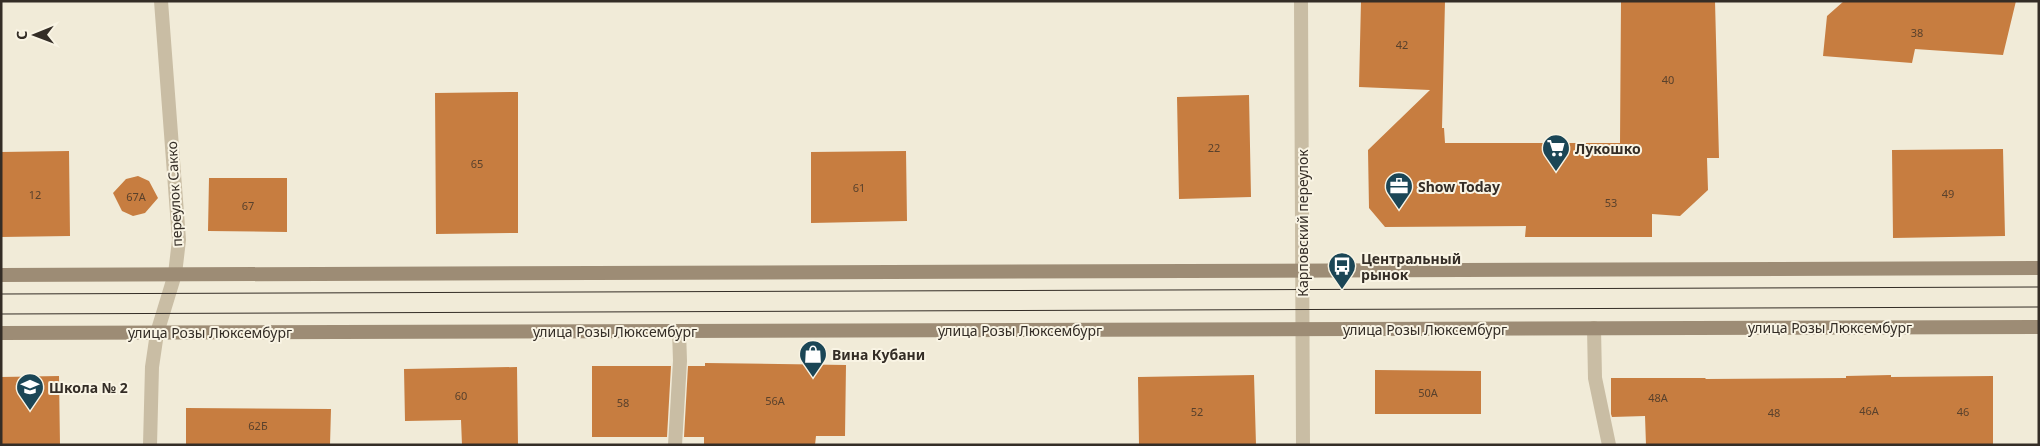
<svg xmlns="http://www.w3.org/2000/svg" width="2040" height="446" font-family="'Noto Sans',sans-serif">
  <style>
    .building { fill: #c77d40 }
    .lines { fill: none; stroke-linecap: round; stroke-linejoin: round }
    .service { stroke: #c9bda4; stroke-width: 14 }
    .minor { stroke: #c9bda4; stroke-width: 14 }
    .tertiary { stroke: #c9bda4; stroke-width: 14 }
    .secondary { stroke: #9d8c75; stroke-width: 14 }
    .tram { stroke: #342d26; stroke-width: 1 }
    .labels { text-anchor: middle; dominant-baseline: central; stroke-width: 4; stroke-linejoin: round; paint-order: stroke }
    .number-label { font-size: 11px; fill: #59412c }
    .poi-label { font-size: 14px; font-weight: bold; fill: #342d26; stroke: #f9f4e4; text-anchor: start }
    .street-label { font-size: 14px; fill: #342d26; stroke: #f9f4e4 }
  </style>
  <rect width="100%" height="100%" fill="#f1ebd8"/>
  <path class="building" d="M1361 1H1445L1442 128H1444L1445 143H1620L1621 1H1715L1719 158H1707L1708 190 1680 216 1652 214V237H1525L1526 226 1385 227 1369 208 1368 150 1430 90 1359 87Z
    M1844 1H2016L2003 55 1915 49 1912 63 1823 56 1827 16Z
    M518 92V233L436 234 435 93Z
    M1249 95 1251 197 1179 199 1177 97Z
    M2003 149 2005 236 1893 238 1892 150Z
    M69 151 70 236 1 237V152Z
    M906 151 907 221 811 223V152Z
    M138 176 149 181 158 198 145 213 133 216 122 211 113 193 126 179Z
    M209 178H287V232L208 231Z
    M705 363 846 365 845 436H816L815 445H704V437H684L688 366H705Z
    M592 366H671L667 437H592Z
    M517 367 518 445H462L461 420 405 421 404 369Z
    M1375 370 1481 371V414H1375Z
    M1254 375 1256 445H1139L1138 377Z
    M1891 375V377L1993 376V445H1646L1645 416 1612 417 1611 414V378H1705L1706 379 1846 378V376Z
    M59 376 60 445H1V377Z
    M186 408 331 409 330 445H186Z"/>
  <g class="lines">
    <path class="service" d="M1594 328 1595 378 1609 445
      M675 445 680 361 679 331"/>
    <path class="minor" d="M161 1 179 240 175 274
      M1301 1 1303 445"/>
    <path class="tertiary" d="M150 445 152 367 157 333 175 274"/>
    <path class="secondary" d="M1 275 2039 268
      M1 333 2039 327"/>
    <path class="tram" d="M1 294 2039 287
      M1 314 2039 307"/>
  </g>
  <defs>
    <g id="supermarket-pin" transform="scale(1.4375)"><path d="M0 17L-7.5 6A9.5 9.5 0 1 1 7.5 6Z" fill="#1b4656" stroke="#f9f4e4"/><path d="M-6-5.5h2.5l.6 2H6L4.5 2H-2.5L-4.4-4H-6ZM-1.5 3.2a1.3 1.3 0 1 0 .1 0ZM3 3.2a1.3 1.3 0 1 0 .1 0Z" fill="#fff"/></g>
    <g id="office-pin" transform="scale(1.4375)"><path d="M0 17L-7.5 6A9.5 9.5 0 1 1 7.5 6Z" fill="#1b4656" stroke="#f9f4e4"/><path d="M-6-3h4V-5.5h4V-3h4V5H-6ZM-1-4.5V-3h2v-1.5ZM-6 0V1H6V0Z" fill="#fff"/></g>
    <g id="bus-pin" transform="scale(1.4375)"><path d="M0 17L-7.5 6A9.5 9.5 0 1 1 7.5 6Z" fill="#1b4656" stroke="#f9f4e4"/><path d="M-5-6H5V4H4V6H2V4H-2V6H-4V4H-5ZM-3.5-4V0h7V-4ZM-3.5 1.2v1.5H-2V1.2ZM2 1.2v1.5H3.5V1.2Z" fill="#fff"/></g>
    <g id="shop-pin" transform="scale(1.4375)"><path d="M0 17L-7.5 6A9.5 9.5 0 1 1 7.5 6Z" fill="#1b4656" stroke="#f9f4e4"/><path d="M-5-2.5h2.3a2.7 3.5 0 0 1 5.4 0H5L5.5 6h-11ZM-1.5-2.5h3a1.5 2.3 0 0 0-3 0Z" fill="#fff"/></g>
    <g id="school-pin" transform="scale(1.4375)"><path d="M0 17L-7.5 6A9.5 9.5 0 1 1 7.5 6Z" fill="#1b4656" stroke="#f9f4e4"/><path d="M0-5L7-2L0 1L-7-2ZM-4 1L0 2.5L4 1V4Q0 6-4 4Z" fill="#fff"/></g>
  </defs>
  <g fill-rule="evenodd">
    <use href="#supermarket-pin" x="1556" y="148"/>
    <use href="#office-pin" x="1399" y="186"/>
    <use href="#bus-pin" x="1342" y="266"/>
    <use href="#shop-pin" x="813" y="354"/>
    <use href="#school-pin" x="30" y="387"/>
  </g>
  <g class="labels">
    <g class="number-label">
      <text x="1917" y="32">38</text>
      <text x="1402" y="44">42</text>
      <text x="1668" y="79">40</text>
      <text x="1214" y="147">22</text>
      <text x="477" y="163">65</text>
      <text x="859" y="187">61</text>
      <text x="1948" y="193">49</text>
      <text x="35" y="194">12</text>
      <text x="136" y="196">67А</text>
      <text x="1611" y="202">53</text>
      <text x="248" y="205">67</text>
      <text x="1428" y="392">50А</text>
      <text x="461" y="395">60</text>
      <text x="1658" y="397">48А</text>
      <text x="775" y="400">56А</text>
      <text x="623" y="402">58</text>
      <text x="1869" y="410">46А</text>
      <text x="1197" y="411">52</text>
      <text x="1963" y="411">46</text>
      <text x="1774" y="412">48</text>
      <text x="258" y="425">62Б</text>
    </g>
    <g class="poi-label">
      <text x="1575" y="148">Лукошко</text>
      <text x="1418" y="186">Show Today</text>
      <text x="1361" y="258">Центральный<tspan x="1361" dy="16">рынок</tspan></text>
      <text x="832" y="354">Вина Кубани</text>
      <text x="49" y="387">Школа № 2</text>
    </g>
    <g class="street-label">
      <text transform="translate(174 194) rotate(-93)">переулок Сакко</text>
      <text transform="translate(1302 223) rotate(-90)">Карповский переулок</text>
      <text x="1830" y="327">улица Розы Люксембург</text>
      <text x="1425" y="329">улица Розы Люксембург</text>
      <text x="1020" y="330">улица Розы Люксембург</text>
      <text x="615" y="331">улица Розы Люксембург</text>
      <text x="210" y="332">улица Розы Люксембург</text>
    </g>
  </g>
  <rect width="2040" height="446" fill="none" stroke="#342d26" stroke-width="5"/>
  <g transform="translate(35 35) rotate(269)" stroke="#f9f4e4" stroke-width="4" paint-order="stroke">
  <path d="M0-4L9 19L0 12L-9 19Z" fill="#342d26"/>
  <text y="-8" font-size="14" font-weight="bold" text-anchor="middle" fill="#342d26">С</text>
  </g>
</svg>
